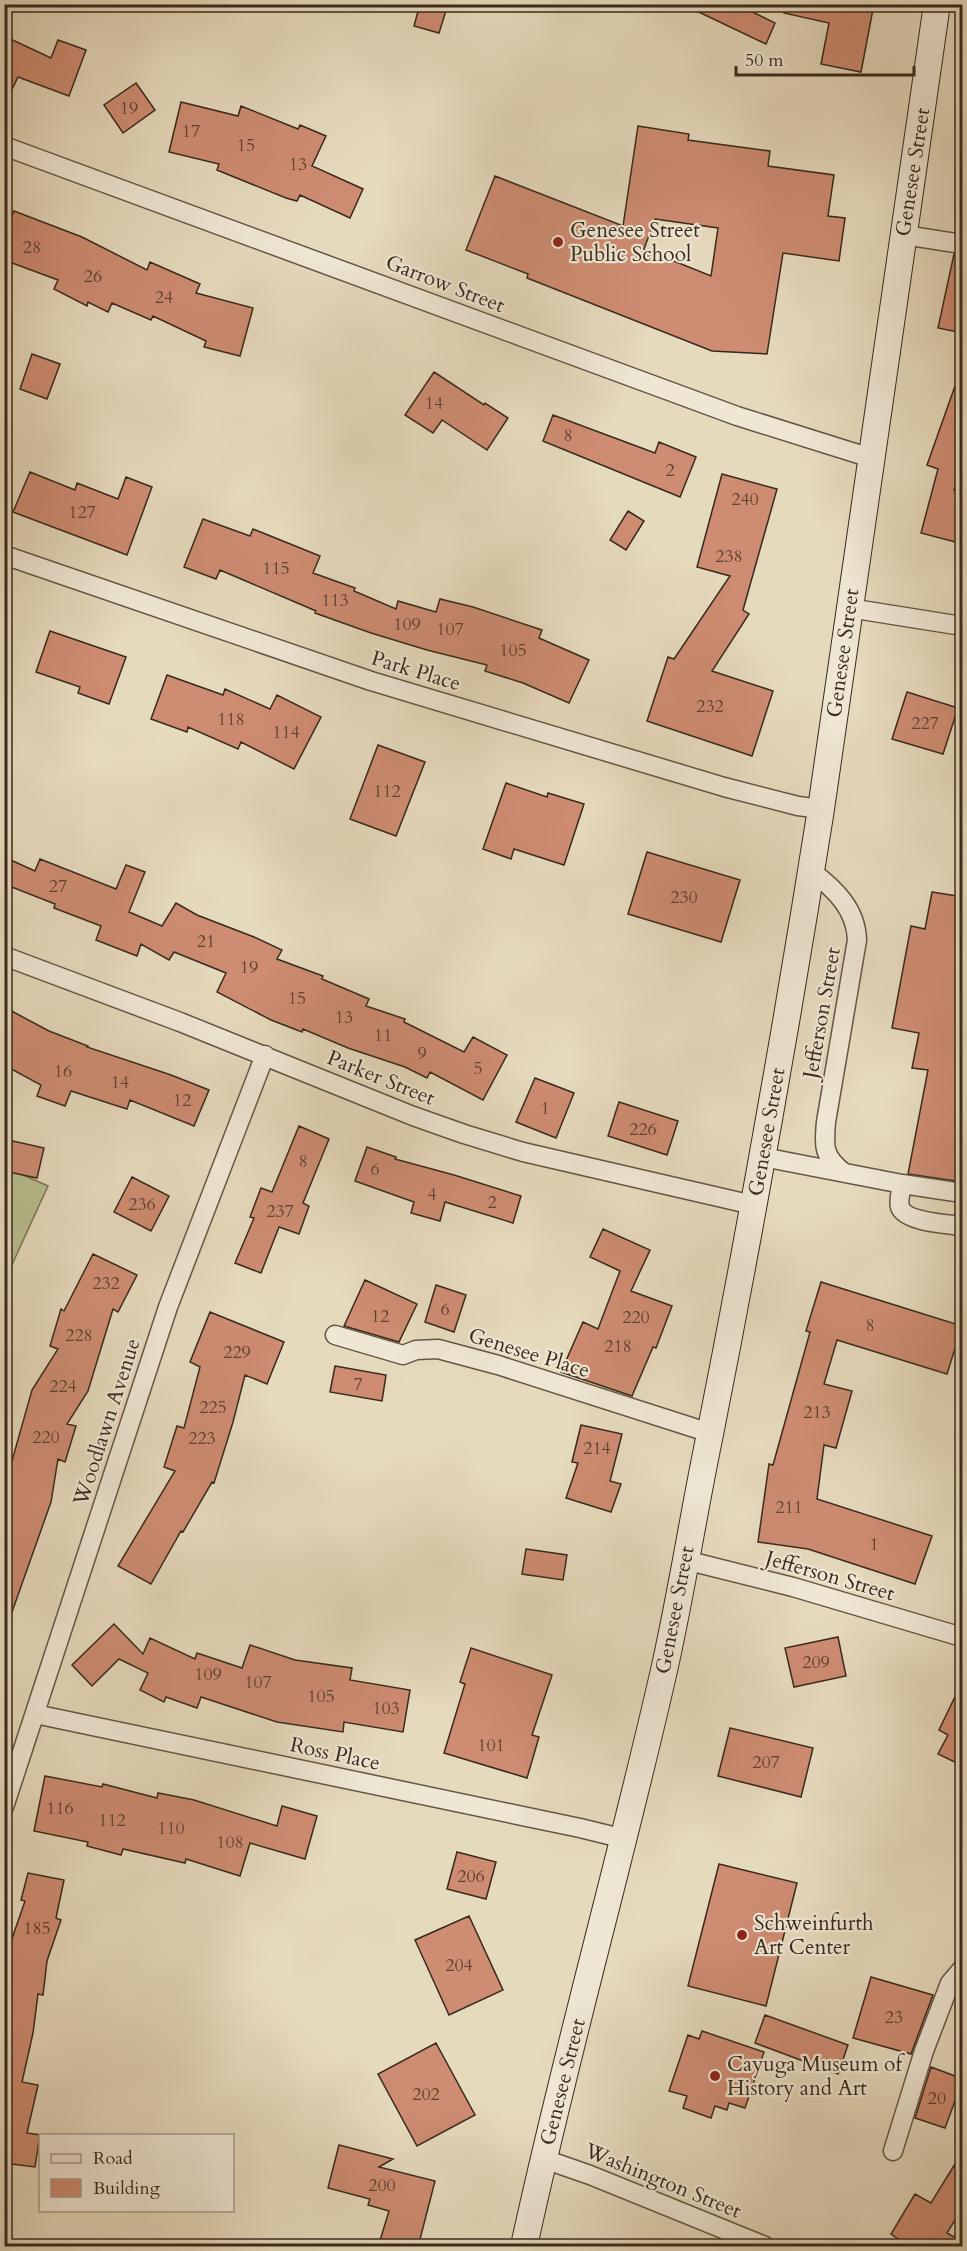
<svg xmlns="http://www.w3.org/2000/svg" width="967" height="2251" font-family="Cardo,serif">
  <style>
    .green { fill: #b9be8e; stroke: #787455; stroke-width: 1.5 }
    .building { fill: #ce8c72; stroke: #382a1c; stroke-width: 1.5; fill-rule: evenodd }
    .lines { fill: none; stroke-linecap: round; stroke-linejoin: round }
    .minor-casing { stroke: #645644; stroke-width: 21 }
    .secondary-casing { stroke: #382a1c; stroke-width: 28 }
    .minor { stroke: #efe7d4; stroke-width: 18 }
    .secondary { stroke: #efe7d4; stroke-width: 26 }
    .poi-dot { fill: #8f2418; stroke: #efe7d4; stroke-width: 2 }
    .labels { text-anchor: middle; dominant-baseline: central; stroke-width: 4.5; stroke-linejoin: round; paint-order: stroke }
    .number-label { font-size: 18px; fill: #5e4232 }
    .street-label { font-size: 21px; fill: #382a1c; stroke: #efe7d4 }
    .poi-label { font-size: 21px; fill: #382a1c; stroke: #efe7d4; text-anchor: start }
  </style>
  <rect width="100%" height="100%" fill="#e6dabd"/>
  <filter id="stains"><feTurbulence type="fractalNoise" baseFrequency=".00333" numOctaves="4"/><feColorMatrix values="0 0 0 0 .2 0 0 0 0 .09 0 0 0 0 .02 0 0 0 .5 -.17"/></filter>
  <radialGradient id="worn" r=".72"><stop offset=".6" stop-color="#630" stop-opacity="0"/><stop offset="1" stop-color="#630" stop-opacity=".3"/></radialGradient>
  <path class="green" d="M5 1167 48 1186 5 1280Z"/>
  <path class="building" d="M420 4H448L439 33 414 26Z
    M682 4H736L775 23 766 44Z
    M785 4H874L861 72 821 64 829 23 784 13Z
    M4 36 51 58 58 40 86 50 69 96 18 77 4 106Z
    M136 83 155 110 123 133 104 105Z
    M181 102 238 116 241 106 298 129 300 125 326 136 312 166 363 189 350 218 300 195 297 201 286 198 217 170 219 164 169 152Z
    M638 126 689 134 688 140 770 151 768 166 834 175 828 216 845 218 839 261 783 253 767 354 712 351 527 278 528 274 466 250 495 176 623 226ZM655 219 718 228 711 276 644 249Z
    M14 211 82 237 147 270 150 262 200 284 196 293 253 308 240 356 204 347 206 341 153 316 151 320 112 303 108 312 88 302 87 306 54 289 58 280 4 260V235Z
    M954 254 963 255V333L938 328Z
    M32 354 60 364 47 399 20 389Z
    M434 372 484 405 485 403 508 418 487 450 442 420 433 433 405 415Z
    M960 372 963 373V468L954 490 963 492V544L921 533 938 469 927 465Z
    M553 415 655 453 659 442 696 457 680 497 543 441Z
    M30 472 75 490 77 483 118 499 126 477 152 487 127 555 13 512Z
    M722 474 777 489 743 610 749 614 712 671 773 691 752 756 647 721 668 657 674 659 730 576 697 567Z
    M628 511 644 521 626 550 610 540Z
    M203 519 250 536 253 529 320 556 313 573 355 588 354 591 396 609 398 601 436 612 440 599 473 607 542 630 539 638 589 660 569 703 523 683 485 671 487 665 427 650 371 633 315 613 316 611 220 570 216 579 184 567Z
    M50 631 126 657 109 704 78 693 80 687 36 672Z
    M167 675 223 695 225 689 270 709 277 695 321 717 294 769 241 742 238 749 188 727 187 732 151 719Z
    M907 692 958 708 943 754 892 739Z
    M378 745 425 762 396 836 350 819Z
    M506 783 547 797 548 793 584 804 564 865 514 849 511 859 483 849Z
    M647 852 740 880 721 942 628 914Z
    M4 857 35 871 40 859 116 889 126 865 145 872 129 912 162 926 176 903 197 915 254 937 282 950 277 959 323 976 322 979 369 999 366 1006 405 1019 404 1022 464 1052 473 1037 507 1055 483 1100 430 1072 427 1078 405 1067 348 1048 303 1029 302 1032 271 1020 217 992 226 973 174 952 169 960 141 944 137 956 96 940 101 926 54 908 55 904 4 884Z
    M932 892 963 897V1182L908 1174 928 1070 912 1068 919 1033 892 1028 911 926 925 929Z
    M4 1007 49 1031 88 1046 87 1047 171 1075 209 1090 194 1126 130 1100 127 1109 71 1091 65 1106 37 1096 41 1085 4 1065Z
    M535 1078 574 1093 556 1138 516 1122Z
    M619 1102 678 1121 667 1155 608 1136Z
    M299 1126 329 1139 303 1203 309 1206 299 1234 279 1227 261 1273 235 1263 254 1218 250 1217 261 1188 272 1192Z
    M4 1139 44 1148 37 1178 4 1171Z
    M367 1147 396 1157 395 1159 454 1175 521 1196 513 1223 445 1202 440 1221 411 1213 414 1202 355 1181Z
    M132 1177 169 1196 151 1231 114 1212Z
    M603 1229 650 1250 631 1291 672 1306 656 1348 653 1347 632 1396 561 1372 583 1322 598 1329 620 1271 590 1257Z
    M93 1254 137 1275 118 1312 113 1309 88 1391 67 1424 76 1426 65 1462 58 1459 51 1502 7 1626H4V1467L10 1468 32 1390 58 1349 50 1346 61 1309 64 1311Z
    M365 1280 417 1304 399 1342 344 1326Z
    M821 1282 962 1326 947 1374 837 1340 824 1384 852 1391 836 1448 824 1445 817 1499 932 1536 915 1584 808 1549 758 1542 769 1464 773 1465 810 1332 806 1331Z
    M436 1285 466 1295 454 1332 425 1322Z
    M210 1312 284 1342 267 1384 245 1375 233 1422 214 1483 212 1482 183 1532 181 1531 151 1584 118 1566 175 1471 164 1467 177 1426 184 1428 200 1367 190 1362Z
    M335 1366 386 1375 382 1401 330 1392Z
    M581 1425 622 1434 610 1481 621 1484 611 1512 566 1498 578 1463 572 1462Z
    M526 1549 567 1555 563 1580 522 1574Z
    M114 1624 143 1654 150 1638 195 1659 197 1653 242 1668 250 1645 295 1660 352 1668 350 1680 410 1690 403 1732 344 1722 343 1732 277 1722 201 1697 197 1708 166 1697 164 1702 140 1690 148 1673 119 1659 92 1686 72 1665Z
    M838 1637 846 1676 794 1687 785 1648Z
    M471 1648 552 1675 532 1735 539 1737 527 1778 444 1753 465 1684 460 1682Z
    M963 1680V1766L938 1754 948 1735 939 1730Z
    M730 1728 813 1748 801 1797 718 1776Z
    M45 1776 102 1787 103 1784 157 1798 158 1793 194 1800 277 1826 282 1806 317 1816 305 1859 250 1843 240 1876 186 1859 185 1863 123 1849 121 1855 87 1846 88 1842 34 1831Z
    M457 1852 496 1862 486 1899 447 1889Z
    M719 1864 797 1883 766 2006 688 1986Z
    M28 1873 64 1880 56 1918 61 1920 47 1961 43 1995 38 1994 33 2033 22 2082 38 2085 27 2133 40 2135 35 2167 4 2163V1966L6 1956 25 1901 21 1900Z
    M469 1916 503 1990 449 2015 415 1940Z
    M871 1977 933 1995 911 2054 853 2038Z
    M765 2015 848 2045 838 2074 755 2043Z
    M702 2031 764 2052 745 2108 729 2103 727 2110 715 2106 711 2118 683 2108 687 2096 669 2091 688 2035 699 2039Z
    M436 2043 475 2115 417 2146 378 2074Z
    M931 2067 963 2079 945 2128 915 2118Z
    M339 2145 393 2159 379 2167 435 2181 418 2247H378L389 2211 368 2205 370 2199 328 2188Z
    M963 2151V2207L947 2233 963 2242V2247H910L891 2234 915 2194 931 2203Z"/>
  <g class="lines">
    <g class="minor-casing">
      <path id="minor" d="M4 146 737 416 871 458
        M904 235 962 244
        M4 555 371 681 724 787 798 806 821 809
        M849 608 962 626
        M811 871C835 889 856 909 857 940L826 1122C824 1147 823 1156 843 1172
        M4 956 180 1022 413 1116 464 1134 523 1152 753 1205
        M763 1157 902 1184 962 1193
        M902 1184C901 1191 898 1201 900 1207 905 1222 948 1224 962 1226
        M335 1335 403 1355 416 1350 438 1349 498 1365 710 1433
        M685 1560 793 1587 962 1637
        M35 1714 580 1828 625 1839
        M4 1807 168 1307 265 1055
        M893 2151 924 2051 950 1983 962 1969
        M544 2159 590 2175 765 2246"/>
    </g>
    <g class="secondary-casing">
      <path id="secondary" d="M524 2246C566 2052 621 1860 665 1666 682 1589 694 1511 710 1434 751 1227 788 1018 821 809L937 4"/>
    </g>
    <use href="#minor" class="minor"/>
    <use href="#secondary" class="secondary"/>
  </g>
  <g class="poi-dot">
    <circle cx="558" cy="242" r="6"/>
    <circle cx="742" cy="1935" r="6"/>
    <circle cx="715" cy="2076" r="6"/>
  </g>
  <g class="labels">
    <g class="number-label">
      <text x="129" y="108">19</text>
      <text x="191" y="131">17</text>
      <text x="246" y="145">15</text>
      <text x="298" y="164">13</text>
      <text x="32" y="247">28</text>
      <text x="93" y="276">26</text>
      <text x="164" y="297">24</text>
      <text x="434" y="403">14</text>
      <text x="568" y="435">8</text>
      <text x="670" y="470">2</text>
      <text x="745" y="499">240</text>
      <text x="82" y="512">127</text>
      <text x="729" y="556">238</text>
      <text x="276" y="568">115</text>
      <text x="335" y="600">113</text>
      <text x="407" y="624">109</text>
      <text x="450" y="629">107</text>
      <text x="513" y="650">105</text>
      <text x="710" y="706">232</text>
      <text x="231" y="719">118</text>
      <text x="925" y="723">227</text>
      <text x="286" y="732">114</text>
      <text x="387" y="791">112</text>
      <text x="58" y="886">27</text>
      <text x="684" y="897">230</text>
      <text x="206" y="941">21</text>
      <text x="249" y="967">19</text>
      <text x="297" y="998">15</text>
      <text x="344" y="1017">13</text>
      <text x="383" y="1035">11</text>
      <text x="422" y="1053">9</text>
      <text x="478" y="1068">5</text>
      <text x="63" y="1071">16</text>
      <text x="120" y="1082">14</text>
      <text x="182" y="1100">12</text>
      <text x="545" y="1108">1</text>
      <text x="643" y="1129">226</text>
      <text x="303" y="1161">8</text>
      <text x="375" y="1169">6</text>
      <text x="432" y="1194">4</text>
      <text x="492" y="1202">2</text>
      <text x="142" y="1204">236</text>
      <text x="280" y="1211">237</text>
      <text x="106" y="1283">232</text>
      <text x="445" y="1309">6</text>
      <text x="380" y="1316">12</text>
      <text x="636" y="1317">220</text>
      <text x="870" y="1325">8</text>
      <text x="79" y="1335">228</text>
      <text x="618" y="1346">218</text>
      <text x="237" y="1352">229</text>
      <text x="358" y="1384">7</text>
      <text x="63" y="1386">224</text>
      <text x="213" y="1407">225</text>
      <text x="817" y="1412">213</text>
      <text x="46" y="1437">220</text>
      <text x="202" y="1438">223</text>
      <text x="597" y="1448">214</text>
      <text x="789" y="1507">211</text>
      <text x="874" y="1544">1</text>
      <text x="816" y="1662">209</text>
      <text x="208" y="1674">109</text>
      <text x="258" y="1682">107</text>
      <text x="321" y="1696">105</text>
      <text x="386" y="1708">103</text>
      <text x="491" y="1745">101</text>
      <text x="766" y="1762">207</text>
      <text x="60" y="1808">116</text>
      <text x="112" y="1820">112</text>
      <text x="171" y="1828">110</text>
      <text x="230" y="1842">108</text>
      <text x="471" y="1876">206</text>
      <text x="37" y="1928">185</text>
      <text x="459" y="1965">204</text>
      <text x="894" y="2017">23</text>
      <text x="426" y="2094">202</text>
      <text x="937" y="2098">20</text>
      <text x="382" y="2185">200</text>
    </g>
    <g class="street-label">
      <text transform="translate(913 172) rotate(-81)">Genesee Street</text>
      <text transform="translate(445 284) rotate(21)">Garrow Street</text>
      <text transform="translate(843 653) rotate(-82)">Genesee Street</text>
      <text transform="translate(416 671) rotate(17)">Park Place</text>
      <text transform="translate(822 1013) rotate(-80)">Jefferson Street</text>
      <text transform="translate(381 1078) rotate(22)">Parker Street</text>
      <text transform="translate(767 1132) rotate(-80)">Genesee Street</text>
      <text transform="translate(529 1353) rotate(17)">Genesee Place</text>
      <text transform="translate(107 1422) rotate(-72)">Woodlawn Avenue</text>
      <text transform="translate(830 1576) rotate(16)">Jefferson Street</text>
      <text transform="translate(675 1610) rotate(-79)">Genesee Street</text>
      <text transform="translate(335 1754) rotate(12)">Ross Place</text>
      <text transform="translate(563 2082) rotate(-76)">Genesee Street</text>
      <text transform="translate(663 2181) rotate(22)">Washington Street</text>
    </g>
    <g class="poi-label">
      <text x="570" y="230">Genesee Street<tspan x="570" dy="24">Public School</tspan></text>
      <text x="754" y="1923">Schweinfurth<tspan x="754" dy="24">Art Center</tspan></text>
      <text x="727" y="2064">Cayuga Museum of<tspan x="727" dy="24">History and Art</tspan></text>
    </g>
  </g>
  <rect width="967" height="2251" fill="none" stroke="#e6dabd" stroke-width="24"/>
  <rect x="6" y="6" width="955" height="2239" fill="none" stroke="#382a1c" stroke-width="3"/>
  <rect x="12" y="12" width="943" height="2227" fill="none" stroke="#382a1c" stroke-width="1.5"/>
  <rect x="39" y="2134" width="195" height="78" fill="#efe7d4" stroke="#a69b8a" stroke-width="1.5"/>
  <rect x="51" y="2154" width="30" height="9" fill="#efe7d4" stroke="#a69b8a" stroke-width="1.5"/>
  <text x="93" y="2164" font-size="18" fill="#382a1c">Road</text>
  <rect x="51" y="2179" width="30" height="18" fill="#ce8c72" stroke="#a69b8a" stroke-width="1.5"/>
  <text x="93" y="2194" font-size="18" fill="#382a1c">Building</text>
  <path d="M736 66v9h178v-9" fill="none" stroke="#382a1c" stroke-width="3"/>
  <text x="745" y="66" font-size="18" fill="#382a1c" stroke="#efe7d4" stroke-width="4.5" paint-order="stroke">50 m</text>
  <rect width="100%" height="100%" filter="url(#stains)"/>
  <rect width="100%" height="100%" fill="url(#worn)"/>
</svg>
